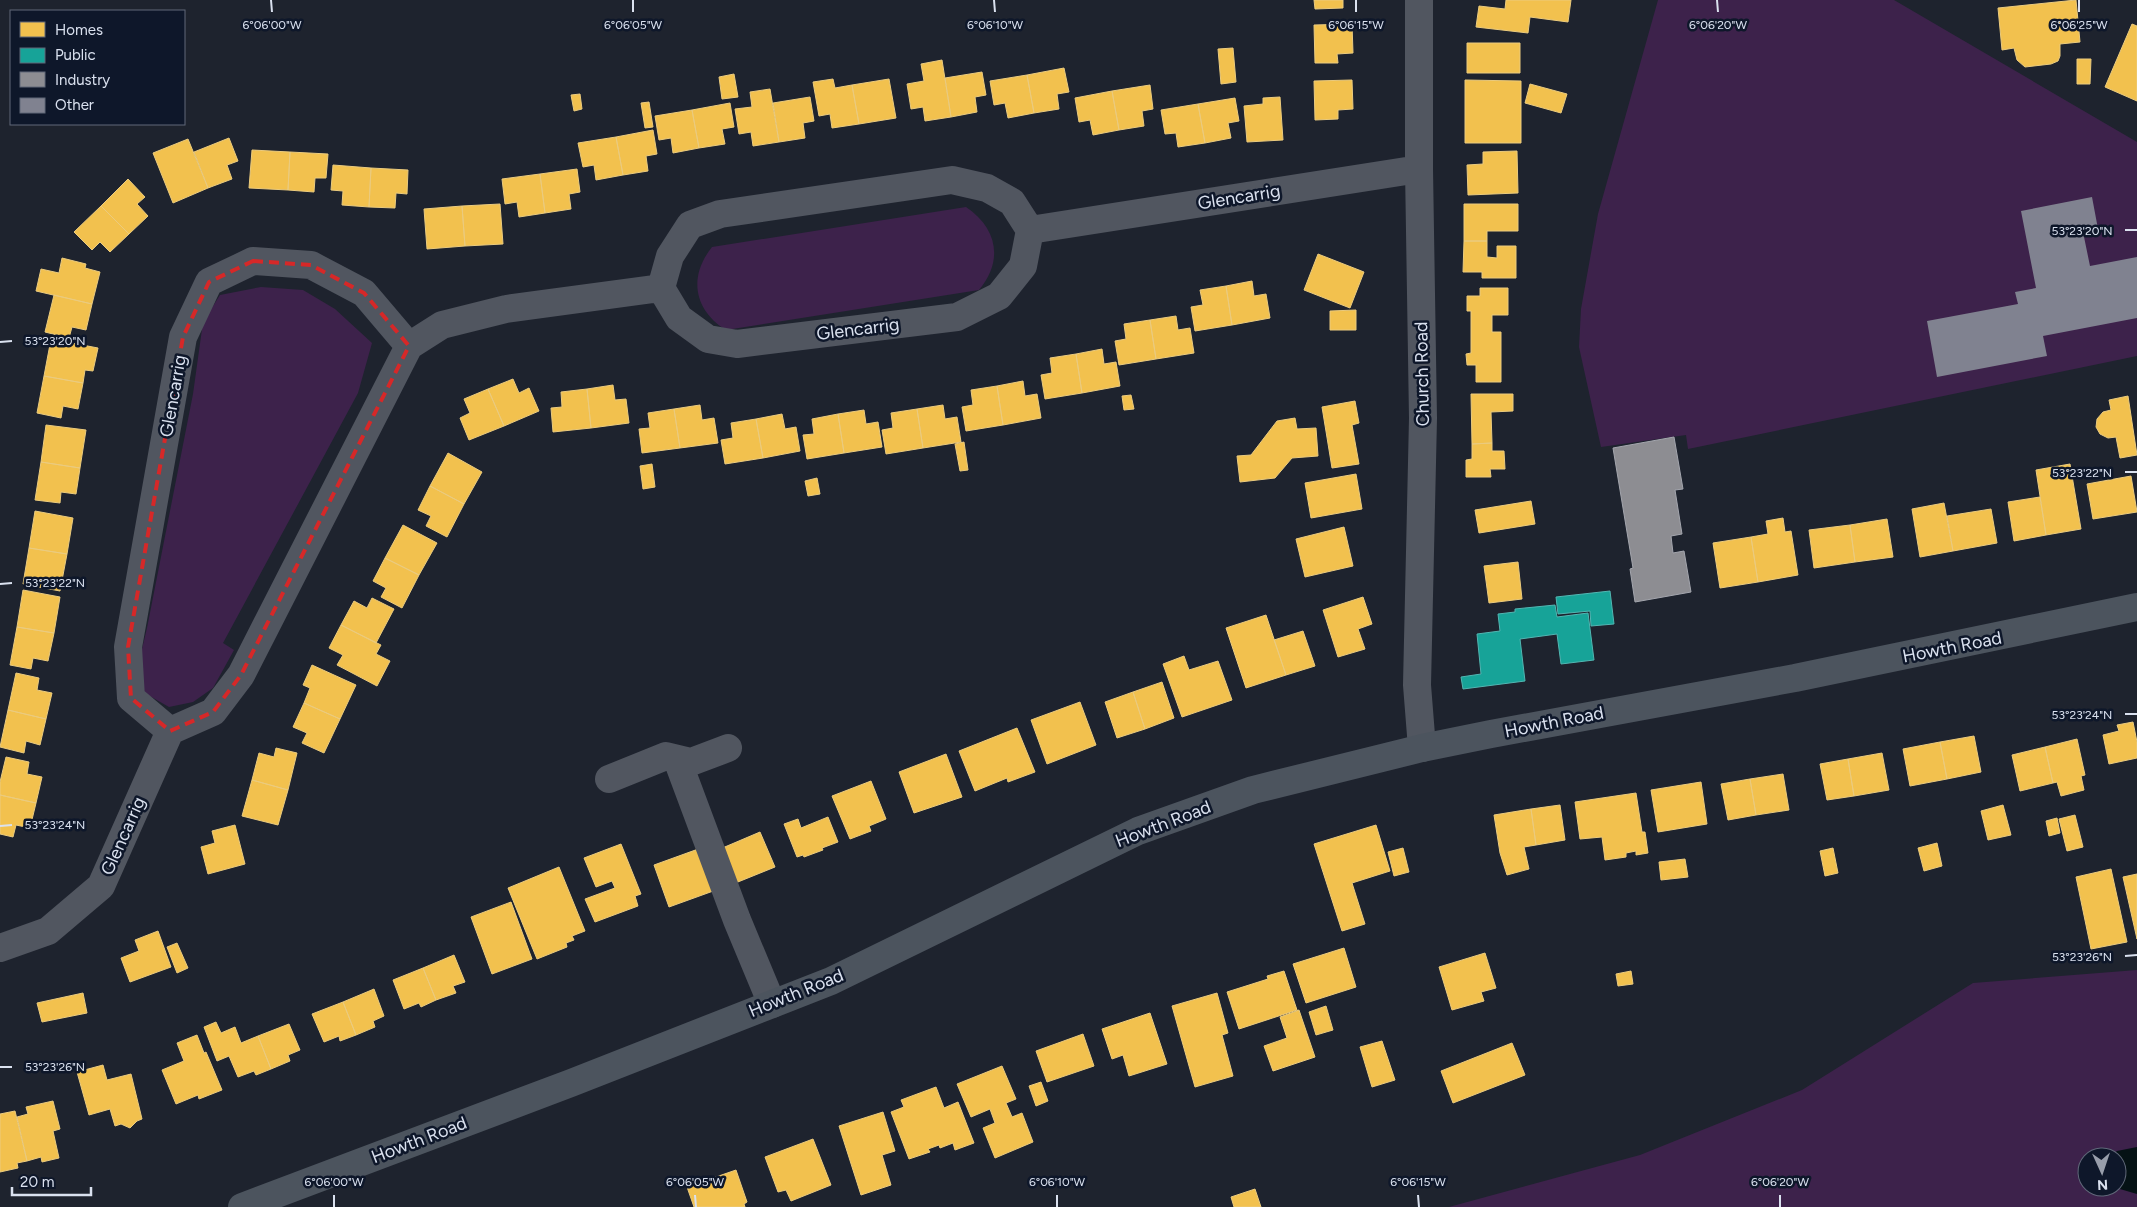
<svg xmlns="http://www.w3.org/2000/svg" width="2137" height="1207" font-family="Figtree,sans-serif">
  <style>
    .green { fill: #3d224b; fill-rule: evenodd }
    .water { fill: #051215 }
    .homes { fill: #f2c14e; stroke: #ebcb7e }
    .public { fill: #17a398; stroke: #52b6b2 }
    .industry { fill: #8d8d92; stroke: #a4a6ae }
    .building { fill: #808290 }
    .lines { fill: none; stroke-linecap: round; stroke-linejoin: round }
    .street { stroke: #515660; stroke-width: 28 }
    .secondary { stroke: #4c545e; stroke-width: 28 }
    .marked { fill: none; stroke: #d62828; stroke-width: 4; stroke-dasharray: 10 6; stroke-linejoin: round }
    .ticks { fill: none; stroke: #dae1ef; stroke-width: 2 }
    .labels { text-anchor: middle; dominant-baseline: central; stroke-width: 5; stroke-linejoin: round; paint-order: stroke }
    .street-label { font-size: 18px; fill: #dae1ef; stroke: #0e172a }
    .ticks-label { font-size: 12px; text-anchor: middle; fill: #dae1ef; stroke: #0e172a; stroke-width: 5; stroke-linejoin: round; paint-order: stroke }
  </style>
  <rect width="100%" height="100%" fill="#1e232e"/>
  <path class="green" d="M1658 0H1894L2137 142V356L1688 449 1686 435 1601 447 1579 347 1581 309 1598 214Z
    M966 207C997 228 1004 260 979 290L726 330C694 310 688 277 712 247Z
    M261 287 303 290 335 309 372 343 358 393 223 643 234 650 213 688 193 702 169 707 141 691 136 674 147 628 193 394 203 322 220 295Z
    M2137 970V1207H1449L1640 1155 1802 1090 1973 983ZM2087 1157H2117V1187H2087Z"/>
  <path class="water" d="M2137 1147V1194L2113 1187H2117V1157H2109L2117 1151Z"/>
  <path class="homes" d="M1314 0H1343V8L1315 9Z
    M1506 0H1571L1568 22 1530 17 1528 33 1476 27 1479 6 1505 9Z
    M2076 0 2080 42 2060 44V56L2058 61 2051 64 2025 67 2017 60 2014 48 2002 50 1998 8Z
    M1352 24 1353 53 1337 54 1338 63H1315L1314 25Z
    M2132 24 2137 26V101L2105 87Z
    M1467 43H1520V73H1467Z
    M1233 48 1236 82 1221 84 1218 49Z
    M2077 59H2091L2090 84H2077Z
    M942 60 951 117 925 121 923 107 911 109 907 84 924 81 921 64Z
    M1064 68 1069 92 1057 94 1059 109 1034 113 1027 75Z
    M982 72 986 95 975 97 977 112 951 117 945 78Z
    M734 74 738 97 722 99 719 77Z
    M1027 75 1034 113 1008 118 1005 103 994 105 990 81Z
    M833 79 835 88 852 85 859 124 832 128 830 114 819 116 813 82Z
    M889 79 896 118 859 124 852 85Z
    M1352 80 1353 109 1338 110V119L1315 120 1314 81Z
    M1465 80 1521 81V143H1465Z
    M1530 84 1567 94 1561 113 1525 103Z
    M1150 85 1153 109 1142 111 1144 126 1119 130 1112 91Z
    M770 89 779 142 753 146 751 132 739 134 735 109 752 107 750 92Z
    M1112 91 1119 130 1093 135 1090 120 1079 122 1075 98Z
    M580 94 582 109 574 111 571 95Z
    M810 97 814 121 803 123 805 138 779 142 773 103Z
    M1280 97 1283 140 1247 142 1244 106 1263 104V98Z
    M1235 98 1239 121 1228 123 1231 138 1205 143 1198 104Z
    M649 102 653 127 645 128 641 103Z
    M730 103 734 127 722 129 725 144 699 148 692 110Z
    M1198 104 1205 143 1178 147 1176 133 1165 134 1161 110Z
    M692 110 699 148 673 153 671 138 659 140 655 116Z
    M653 130 657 154 646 156 648 171 623 175 616 137Z
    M616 137 623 175 596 180 594 165 583 167 578 143Z
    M229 138 238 161 227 165 232 179 208 188 194 152Z
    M188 139 208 188 173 203 153 153Z
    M252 150 290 152 288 190 249 188Z
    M1517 151 1518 193 1468 195 1467 165 1483 164V152Z
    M290 152 328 154 326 178H315L314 192 288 190Z
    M333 165 371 168 369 207 342 205 343 191 331 190Z
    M371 168 408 170 407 194 396 193 395 208 369 207Z
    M577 169 580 192 569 194 571 209 545 213 540 174Z
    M540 174 545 213 519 217 517 202 505 204 502 179Z
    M128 179 145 197 137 204 148 216 129 234 101 206Z
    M500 204 503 244 465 246 462 206Z
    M1464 204H1518V231H1487V241H1464Z
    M101 206 129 234 110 252 100 242 92 250 74 232Z
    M462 206 465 246 427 249 424 209Z
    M1464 241H1487V257L1497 258V246H1516V278H1482V272H1463Z
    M1318 254 1364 272 1350 308 1304 290Z
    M62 258 86 264 85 268 100 272 92 304 36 291 41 269 59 273Z
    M1252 281 1254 296 1266 294 1270 318 1232 325 1226 286Z
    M1226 286 1232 325 1195 331 1191 307 1203 305 1200 290Z
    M1480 288H1508V315H1492V332H1501V382H1476V365H1467L1466 354 1471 353V311H1467V296H1480Z
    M54 295 92 304 86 330 72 327 69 338 45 332Z
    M1356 310V330H1330V311Z
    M1176 316 1178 330 1190 328 1194 353 1156 359 1150 320Z
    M1150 320 1156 359 1119 365 1115 341 1126 339 1124 324Z
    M51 339 98 348 93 371 85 370 83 383 44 376Z
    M1102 349 1104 364 1116 362 1120 386 1082 393 1076 354Z
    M1076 354 1082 393 1045 399 1041 375 1052 373 1050 358Z
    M44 376 83 383 78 409 63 406 61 418 37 413Z
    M513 379 519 393 529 388 539 411 504 426 488 389Z
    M1023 381 1025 396 1037 394 1041 418 1003 425 997 386Z
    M613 385 615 400 626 399 629 423 591 428 587 389Z
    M997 386 1003 425 966 431 962 407 973 405 971 390Z
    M488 389 504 426 469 440 460 418 470 413 464 399Z
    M587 389 591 428 553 432 551 408 562 407 561 392Z
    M1471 394H1513V411L1491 412 1492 443 1472 444Z
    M1131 395 1134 409 1124 410 1122 396Z
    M2128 396 2137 455 2120 458 2116 437 2108 438 2100 434 2096 427 2097 419 2103 412 2111 410 2109 400Z
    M1355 401 1359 423 1352 425 1359 464 1332 468 1322 407Z
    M700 405 702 420 714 418 718 443 680 448 674 409Z
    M943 405 945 419 957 417 961 442 923 448 917 409Z
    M674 409 680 448 642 453 639 429 650 428 648 413Z
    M917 409 923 448 886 454 882 430 893 428 891 413Z
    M864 410 866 424 878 422 882 447 844 453 838 414Z
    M782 414 785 429 796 427 800 451 763 458 756 419Z
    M838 414 844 453 807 459 803 435 814 434 812 419Z
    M1295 418 1297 429 1316 428 1318 456 1292 458 1275 478 1240 482 1237 456 1251 455 1277 421Z
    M756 419 763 458 725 464 721 440 733 438 731 423Z
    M46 425 86 430 80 468 41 462Z
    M964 442 968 470 960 471 955 444Z
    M1492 443V451H1504L1505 469H1490L1491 477H1466V460L1472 459V444Z
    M448 453 482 472 464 504 430 486Z
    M41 462 80 468 76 494 61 492 60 503 35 500Z
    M652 464 655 487 643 489 640 466Z
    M2070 464 2081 529 2046 535 2036 470Z
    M1356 474 1362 509 1311 518 1305 483Z
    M2131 476 2137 512 2093 519 2087 484Z
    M817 478 820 494 808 496 805 481Z
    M430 486 464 504 447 537 426 526 431 516 418 510Z
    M2040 497 2046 535 2014 541 2008 502Z
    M1531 501 1535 524 1479 533 1475 510Z
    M1944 503 1953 551 1920 557 1912 509Z
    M1991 509 1997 543 1953 551 1947 516Z
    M35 511 73 518 67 554 29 548Z
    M1783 518 1785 532 1791 531 1798 575 1758 582 1751 537 1768 534 1766 521Z
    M1887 519 1893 557 1855 562 1850 525Z
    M403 525 437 543 419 575 385 558Z
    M1850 525 1855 562 1814 568 1809 530Z
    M1344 527 1353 566 1305 577 1296 539Z
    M1751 537 1758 582 1720 588 1713 543Z
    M29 548 67 554 60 591 23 584Z
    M385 558 419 575 402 608 381 597 386 588 373 581Z
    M1518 562 1522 599 1489 603 1484 566Z
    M23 590 60 597 54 633 17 627Z
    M1363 597 1372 624 1358 629 1365 649 1338 657 1323 610Z
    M372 598 394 609 376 643 341 625 354 601 367 608Z
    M1266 615 1286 675 1246 688 1226 628Z
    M341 625 381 645 376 654 390 661 377 686 337 665 343 655 329 648Z
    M17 627 54 633 48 661 33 658 31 669 10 665Z
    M1303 631 1315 666 1286 675 1274 640Z
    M1184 656 1189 670 1218 661 1232 700 1182 717 1163 664Z
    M312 665 356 685 340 719 304 703 310 688 303 685Z
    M16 673 39 678 37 690 52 693 46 719 8 710Z
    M1162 682 1174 718 1145 729 1133 692Z
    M1133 692 1145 729 1117 738 1105 702Z
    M1080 702 1096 745 1047 764 1031 720Z
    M304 703 340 719 324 753 302 743 307 733 293 727Z
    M8 710 46 719 40 745 26 741 24 753 0 747Z
    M2133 722 2137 742V758L2109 764 2103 735 2119 731 2117 725Z
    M1017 728 1035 772 1008 782 1007 778 975 791 959 751Z
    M1974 736 1981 772 1947 779 1940 742Z
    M2077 739 2085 775 2081 776 2084 790 2061 796 2057 782 2053 783 2045 747Z
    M1940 742 1947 779 1910 786 1903 749Z
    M2045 747 2053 783 2020 791 2012 755Z
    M276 748 297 753 288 790 252 780 259 753 274 757Z
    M1882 753 1889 790 1854 796 1848 759Z
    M946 754 962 797 914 813 899 772Z
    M6 757 29 762 27 774 42 777 36 803 0 795V782Z
    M1848 759 1854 796 1827 800 1820 764Z
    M1783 774 1789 810 1756 815 1750 779Z
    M1750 779 1756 815 1728 820 1721 784Z
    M252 780 288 790 278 825 242 816Z
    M871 781 886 819 869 826 871 831 850 839 832 796Z
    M1701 782 1707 824 1658 832 1651 790Z
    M1636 793 1642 832H1645L1648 853 1636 855V851L1626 853V857L1605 860 1602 837 1580 839 1575 802Z
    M0 795 36 803 30 828 16 825 13 837 0 834Z
    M1560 805 1565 840 1536 845 1531 809Z
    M2003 805 2011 835 1988 840 1981 811Z
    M1531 809 1536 845 1524 847 1529 869 1507 875 1500 853 1494 815Z
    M2075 815 2083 847 2067 851 2059 819Z
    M828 817 838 842 822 848 823 850 804 857 803 855 797 857 784 824 798 819 801 828Z
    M2057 818 2060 833 2049 836 2046 821Z
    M235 825 245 864 208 874 201 847 215 843 212 831Z
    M1376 825 1390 871 1352 883 1365 924 1342 931 1314 844Z
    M760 832 775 867 728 886 713 852Z
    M1937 843 1942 866 1924 871 1918 848Z
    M621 844 641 894 635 896 638 906 595 922 585 899 615 888 612 881 596 887 584 858Z
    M701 848 716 890 669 907 654 865Z
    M1403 848 1409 872 1394 876 1388 852Z
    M1833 848 1838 873 1825 876 1820 851Z
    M1685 859 1688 877 1661 880 1659 862Z
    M559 867 585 931 572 936 574 940 566 943 567 947 537 959 508 888Z
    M2111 869 2127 942 2091 949 2076 877Z
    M2137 874V939L2123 877Z
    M511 902 532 959 492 974 471 917Z
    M158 931 171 967 130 982 121 958 139 951 135 940Z
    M177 943 188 968 177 973 167 947Z
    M1344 948 1356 987 1306 1003 1293 964Z
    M1485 953 1496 988 1481 992 1484 1001 1452 1010 1439 967Z
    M454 955 465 982 453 986 456 993 436 1000 423 968Z
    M423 968 436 1000 421 1007 419 1003 404 1009 393 980Z
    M1284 971 1297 1010 1239 1029 1227 992 1268 979 1267 976Z
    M1631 971 1633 984 1618 986 1616 974Z
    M374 989 384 1016 373 1021 375 1027 356 1035 343 1002Z
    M83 993 87 1013 42 1022 37 1003Z
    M1217 993 1228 1033 1222 1035 1233 1076 1195 1087 1172 1006Z
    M343 1002 356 1035 340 1041 339 1036 324 1042 312 1014Z
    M1326 1006 1333 1030 1316 1035 1309 1012Z
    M1299 1010 1315 1057 1273 1071 1264 1046 1287 1038 1280 1017Z
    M1150 1013 1167 1064 1129 1076 1123 1055 1112 1059 1102 1029Z
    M216 1022 221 1033 235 1027 241 1043 258 1036 271 1069 256 1075 254 1071 238 1077 229 1056 217 1061 204 1027Z
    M289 1024 300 1050 288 1055 290 1061 271 1069 258 1036Z
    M1083 1034 1094 1066 1047 1082 1036 1051Z
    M197 1035 204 1053 206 1052 222 1090 199 1099 198 1095 176 1104 162 1070 184 1061 177 1043Z
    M1382 1041 1395 1080 1372 1087 1360 1047Z
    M1512 1043 1525 1075 1453 1103 1441 1071Z
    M103 1065 107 1080 131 1074 142 1119 137 1121 130 1128 121 1124 115 1126 110 1109 89 1115 77 1072Z
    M1002 1066 1016 1099 1006 1103 1012 1117 1022 1113 1033 1142 995 1158 983 1128 995 1123 990 1109 971 1117 957 1084Z
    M1041 1082 1048 1101 1036 1106 1029 1086Z
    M936 1087 944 1108 958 1102 974 1143 955 1150 953 1143 940 1148 939 1145 928 1149 930 1152 909 1159 891 1112 904 1107 901 1100Z
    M53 1101 60 1129 53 1131 59 1158 42 1162 41 1157 27 1161 17 1117 28 1114 26 1107Z
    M15 1111 27 1161 17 1163 18 1168 0 1172V1114Z
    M883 1112 895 1151 882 1155 891 1185 861 1195 839 1126Z
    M813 1139 831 1185 791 1201 786 1190 778 1192 765 1157Z
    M736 1170 747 1202 744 1204 745 1207H694L687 1187Z
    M1255 1189 1261 1207H1234L1231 1197Z"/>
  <path class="public" d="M1610 591 1614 624 1591 626 1590 611 1558 614 1556 597Z
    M1555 605 1557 617 1588 613 1594 660 1561 664 1557 634 1520 639 1525 681 1463 689 1461 677 1481 674 1477 634 1500 631 1498 614 1515 612V609Z"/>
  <path class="industry" d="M1674 437 1683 489 1675 490 1682 534 1671 536 1673 553 1684 551 1691 592 1635 602 1630 569 1633 568 1613 448Z"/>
  <path class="building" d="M2092 197 2098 229 2083 232 2090 266 2137 257V318L2043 336 2047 356 1937 377 1927 321 2018 304 2015 292 2036 288 2021 211Z"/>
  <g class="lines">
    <path class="street" d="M1419 0V169L1423 418 1417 685 1422 748
      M1030 230 1012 202 987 188 952 180 720 214 690 225 670 256 661 288 679 318 708 339 737 344 957 317 999 296 1023 266 1030 230 1419 169
      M170 731 131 698 128 647 183 337 209 282 253 261 311 265 364 293 409 346
      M677 759 737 920 772 1004
      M609 779 666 756 691 762 728 748
      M0 948 48 931 101 886 170 731 213 712 241 675 409 346 442 325 506 309 661 288"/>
    <path class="secondary" d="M242 1207 571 1083 831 981 1138 831 1253 790 1422 748 1491 734 1795 678 2137 607"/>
  </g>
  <path class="marked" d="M253 261 311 265 364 293 409 346 241 675 213 712 170 731 131 698 128 647 183 337 209 282Z"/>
  <path class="ticks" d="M271 0 272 12M633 0V12M994 0 995 12M1356 0V12M1717 0 1718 12M2079 0V12M2125 230H2137M0 342 12 341M2125 472H2137M0 584 12 583M2125 714H2137M0 826 12 825M2125 956 2137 955M0 1067H12M334 1195V1207M695 1195 696 1207M1057 1195V1207M1418 1195 1419 1207M1780 1195V1207"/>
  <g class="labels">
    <g class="street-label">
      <text transform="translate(1239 197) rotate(-9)">Glencarrig</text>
      <text transform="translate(858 329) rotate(-7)">Glencarrig</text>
      <text transform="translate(1422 374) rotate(-91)">Church Road</text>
      <text transform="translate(173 396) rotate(-80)">Glencarrig</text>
      <text transform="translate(1952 647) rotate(-11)">Howth Road</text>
      <text transform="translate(1554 722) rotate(-11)">Howth Road</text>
      <text transform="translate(1163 824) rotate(-21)">Howth Road</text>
      <text transform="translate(123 836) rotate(-66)">Glencarrig</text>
      <text transform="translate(796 993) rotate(-22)">Howth Road</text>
      <text transform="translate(419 1140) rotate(-21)">Howth Road</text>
    </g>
  </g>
  <g class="ticks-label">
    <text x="1718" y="29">6°06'20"W</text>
    <text x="2079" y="29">6°06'25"W</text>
    <text x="272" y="29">6°06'00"W</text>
    <text x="633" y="29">6°06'05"W</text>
    <text x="995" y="29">6°06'10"W</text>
    <text x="1356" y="29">6°06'15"W</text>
    <text x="2082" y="235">53°23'20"N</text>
    <text x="55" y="345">53°23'20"N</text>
    <text x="2082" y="477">53°23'22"N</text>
    <text x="55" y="587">53°23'22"N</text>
    <text x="2082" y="719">53°23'24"N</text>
    <text x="55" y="829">53°23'24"N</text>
    <text x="2082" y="961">53°23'26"N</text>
    <text x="55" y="1071">53°23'26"N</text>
    <text x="334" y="1186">6°06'00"W</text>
    <text x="695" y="1186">6°06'05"W</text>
    <text x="1057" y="1186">6°06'10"W</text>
    <text x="1418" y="1186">6°06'15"W</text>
    <text x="1780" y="1186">6°06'20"W</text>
  </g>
  <rect x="10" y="10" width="175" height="115" fill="#0e172a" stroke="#606879"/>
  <rect x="20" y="22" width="25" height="15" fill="#f2c14e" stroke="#606879"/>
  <text x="55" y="35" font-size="15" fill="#dae1ef">Homes</text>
  <rect x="20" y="48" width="25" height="15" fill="#17a398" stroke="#606879"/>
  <text x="55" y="60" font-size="15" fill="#dae1ef">Public</text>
  <rect x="20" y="72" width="25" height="15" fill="#8d8d92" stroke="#606879"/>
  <text x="55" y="85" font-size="15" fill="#dae1ef">Industry</text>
  <rect x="20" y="98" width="25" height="15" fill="#808290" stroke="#606879"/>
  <text x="55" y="110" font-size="15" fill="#dae1ef">Other</text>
  <g transform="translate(2102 1172) rotate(177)"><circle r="24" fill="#0e172a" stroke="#606879"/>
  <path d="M0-4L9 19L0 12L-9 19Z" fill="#989eab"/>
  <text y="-8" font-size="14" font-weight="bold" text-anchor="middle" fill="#dae1ef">N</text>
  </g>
  <path d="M12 1187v8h79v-8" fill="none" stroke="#dae1ef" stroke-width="2.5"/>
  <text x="20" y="1187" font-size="15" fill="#dae1ef" stroke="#0e172a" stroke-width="4" paint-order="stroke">20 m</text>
</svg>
